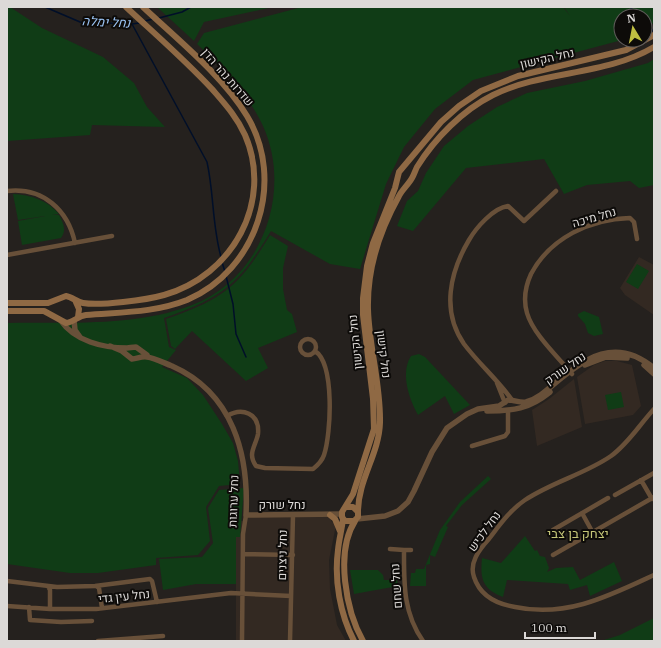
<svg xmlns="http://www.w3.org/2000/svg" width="661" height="648" font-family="'IBM Plex Serif',Heebo,serif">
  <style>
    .built { fill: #332922 }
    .green { fill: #103c16 }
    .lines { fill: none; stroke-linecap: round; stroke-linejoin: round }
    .stream { stroke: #000f29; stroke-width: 1.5 }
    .minor { stroke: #685039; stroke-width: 4.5 }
    .tertiary { stroke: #685039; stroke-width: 5.5 }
    .secondary { stroke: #8f6944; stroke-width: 6 }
    .labels { text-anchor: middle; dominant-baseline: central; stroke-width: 4; stroke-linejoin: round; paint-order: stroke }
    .street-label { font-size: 12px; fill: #dcd9d7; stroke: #0d0b09 }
    .water-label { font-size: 13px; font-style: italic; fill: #9cc5f5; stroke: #0d0b09 }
    .neighbourhood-label { font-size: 13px; fill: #c5c678; stroke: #0d0b09 }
  </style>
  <rect width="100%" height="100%" fill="#25211e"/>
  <path class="built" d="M639 257 654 265V315L625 295 620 288Z
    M605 361H617L632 365 641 406 633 415 585 424 577 377 594 365Z
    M574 379 582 427 537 446 532 410 549 399Z
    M247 517H332L331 521 335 524V530L329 560 330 589 337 625 346 641H236V537L240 536 241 521H247Z"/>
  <path class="green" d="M7 7H10L42 28 103 57 134 83 147 107 165 127 92 125 90 135 7 141Z
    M157 7H273L204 22 194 41Z
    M302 7H563L570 16 564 7H654V22L645 31V16H621L622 40 473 80 435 109 404 147 386 184 360 269 330 264 271 231C239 284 223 298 164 318L169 347 176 350 162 367 187 378 203 395 222 424 233 443 238 461 240 484 219 486 206 507 210 541 198 555 156 558V565L98 573H70L7 564V323C67 322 136 327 192 305 262 279 293 192 263 126 249 95 222 67 197 44L204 33Z
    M654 59V185L639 188 630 181 587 185 564 194 544 159 466 168 413 231 397 226 407 201 418 191 426 173 444 146 468 126 497 107 527 93 585 81 648 63Z
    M13 194C31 195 47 200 59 214L18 220Z
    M51 215H59C63 222 67 230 61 238L22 245 18 221Z
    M270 235 288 246 283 268V289L287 310 292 314 297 332 258 348 268 368 246 381 192 331 175 349 171 346 166 319C223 299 239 287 270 235Z
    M637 264 649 271 638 289 626 282Z
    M584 311 599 317 603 334 594 336 588 333 585 324 578 316V314Z
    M419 354 425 357 470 405 454 414 445 396 418 415C409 399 400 373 411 356Z
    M621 392 624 407 608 410 605 395Z
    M488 476 491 479 462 505 446 526 448 527 435 557 430 555V564L426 565V586H410L411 573H415L416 569H424L440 530 460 502Z
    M244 488 240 537H236V584H196L163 590 159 559 202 557 213 543 208 508 219 490Z
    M525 536 535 551 537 550 540 556 545 557 549 568 547 572 556 568 573 567 580 580 614 562 622 581 590 596 587 585 570 590 568 584 507 580 503 597C482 589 480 578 482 558L501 563Z
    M350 570H378L383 575 384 580H397L398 586 354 594Z
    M654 618V641H601L620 635Z"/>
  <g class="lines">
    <path class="stream" d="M45 7 80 22 132 24 139 23
      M630 7 639 16
      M159 18 182 12 191 7
      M145 21 153 19
      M645 22 654 32
      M132 24 207 162C214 193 212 225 221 257
      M222 262 225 272
      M226 276 233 304 236 334 246 357"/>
    <path class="minor" d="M7 191C43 187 68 210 75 243
      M7 255 112 236
      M300 347a8 8 0 1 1 16 0a8 8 0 1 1-16 0Z
      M572 374C558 357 533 334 527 313 523 299 525 287 531 274 550 238 590 219 630 218L634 222 637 239
      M497 383 505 403
      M512 400C498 380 479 364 464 344 441 311 450 272 469 240 476 228 493 208 508 206L524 221 556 191
      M654 409C640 424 628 444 611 456 585 474 552 482 525 500 510 510 499 526 488 540 479 550 469 563 474 577 480 596 497 604 515 607 566 618 609 596 654 575
      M227 416C242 407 260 413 258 434 257 441 252 448 252 455 252 459 254 463 256 466L265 468 313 469C318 465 322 461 324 455 331 434 335 364 315 351
      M472 446 505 436 508 432V411
      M641 480 652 499
      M615 495 654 473
      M582 513 593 533
      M553 530 608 498
      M390 549 404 550C404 583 403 613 423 641
      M404 550H411
      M243 554 293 555
      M553 555 654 497
      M7 581 57 587 95 586 150 579 152 581 157 602
      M48 586 50 590V609
      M96 586 99 588 102 608
      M7 606 50 609H96L231 593 291 596
      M29 607 30 620 61 622 92 621
      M98 641 163 636
      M242 641 243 534 246 515
      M290 641 293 515"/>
    <path class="tertiary" d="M74 320 75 330 80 337
      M61 321C75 341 103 348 127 348 130 348 132 347 136 347L147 355
      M110 346 122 351 132 359C137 359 141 356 147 357 155 358 164 363 172 366 233 393 249 454 246 515L342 514
      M585 365 606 357 627 358
      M644 365 654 374
      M487 411C513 411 529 409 550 392
      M357 519 385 516 398 511 408 502 414 491 432 452 447 428 467 414 478 409 499 406 508 400C515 400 519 403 526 402 537 399 546 391 554 384 586 358 615 336 654 368"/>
    <path class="secondary" d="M75 300 79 309 78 317
      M7 303H48L66 296C72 297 77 302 83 303 100 306 146 300 164 295 232 276 274 202 245 135 237 117 225 104 212 89 185 60 155 34 126 7
      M7 311H44L66 323C74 322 78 316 86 315 120 312 154 313 187 300 257 270 286 181 247 116 222 75 178 40 143 7
      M346 507H353L358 512V517L354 521H345L342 517V512L353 494 374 429 373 399 363 315V298L367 266 373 243 395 188 399 172 441 122 459 106 481 91 518 76 626 50 654 35
      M358 512C358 480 379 454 380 423 381 385 369 347 368 309 367 270 380 230 399 196 402 190 408 185 412 178 414 175 415 171 417 167 435 138 463 110 493 95 544 70 605 76 654 47
      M330 515 335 519 340 531
      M343 519C342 529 339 539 338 550 334 580 340 614 354 641
      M355 521C335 552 346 611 363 641"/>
  </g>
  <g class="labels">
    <g class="street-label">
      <text transform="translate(547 58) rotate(-13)">נחל הקישון</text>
      <text transform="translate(228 77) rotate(49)">שדרות נהר הדן</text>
      <text transform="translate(594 217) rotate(-16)">נחל מיכה</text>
      <text transform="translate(355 342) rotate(-96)">נחל הקישון</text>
      <text transform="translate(384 354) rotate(83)">נחל קישון</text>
      <text transform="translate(565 368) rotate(-35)">נחל שורק</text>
      <text transform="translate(233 501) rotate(-88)">נחל ערוגות</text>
      <text x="282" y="504">נחל שורק</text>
      <text transform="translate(484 531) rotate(-54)">נחל לכיש</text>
      <text transform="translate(282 555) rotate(-89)">נחל ניצנים</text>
      <text transform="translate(396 586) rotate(-94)">נחל שחם</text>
      <text transform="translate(124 596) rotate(-6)">נחל עין גדי</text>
    </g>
    <g class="water-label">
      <text transform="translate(106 22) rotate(3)">נחל ימלה</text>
    </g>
    <g class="neighbourhood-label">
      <text x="578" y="533">יצחק בן צבי</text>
    </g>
  </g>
  <rect width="661" height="648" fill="none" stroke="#dcd9d7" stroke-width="16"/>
  <g transform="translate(633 28) rotate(350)"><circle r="19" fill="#0d0b09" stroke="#605d5b"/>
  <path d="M0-3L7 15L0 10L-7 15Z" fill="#bfbe41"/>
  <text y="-6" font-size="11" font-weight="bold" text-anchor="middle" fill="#dcd9d7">N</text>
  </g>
  <path d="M525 632v6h70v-6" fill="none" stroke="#dcd9d7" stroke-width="2"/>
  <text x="531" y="632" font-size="12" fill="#dcd9d7" stroke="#0d0b09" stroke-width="3" paint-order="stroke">100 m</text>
</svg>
